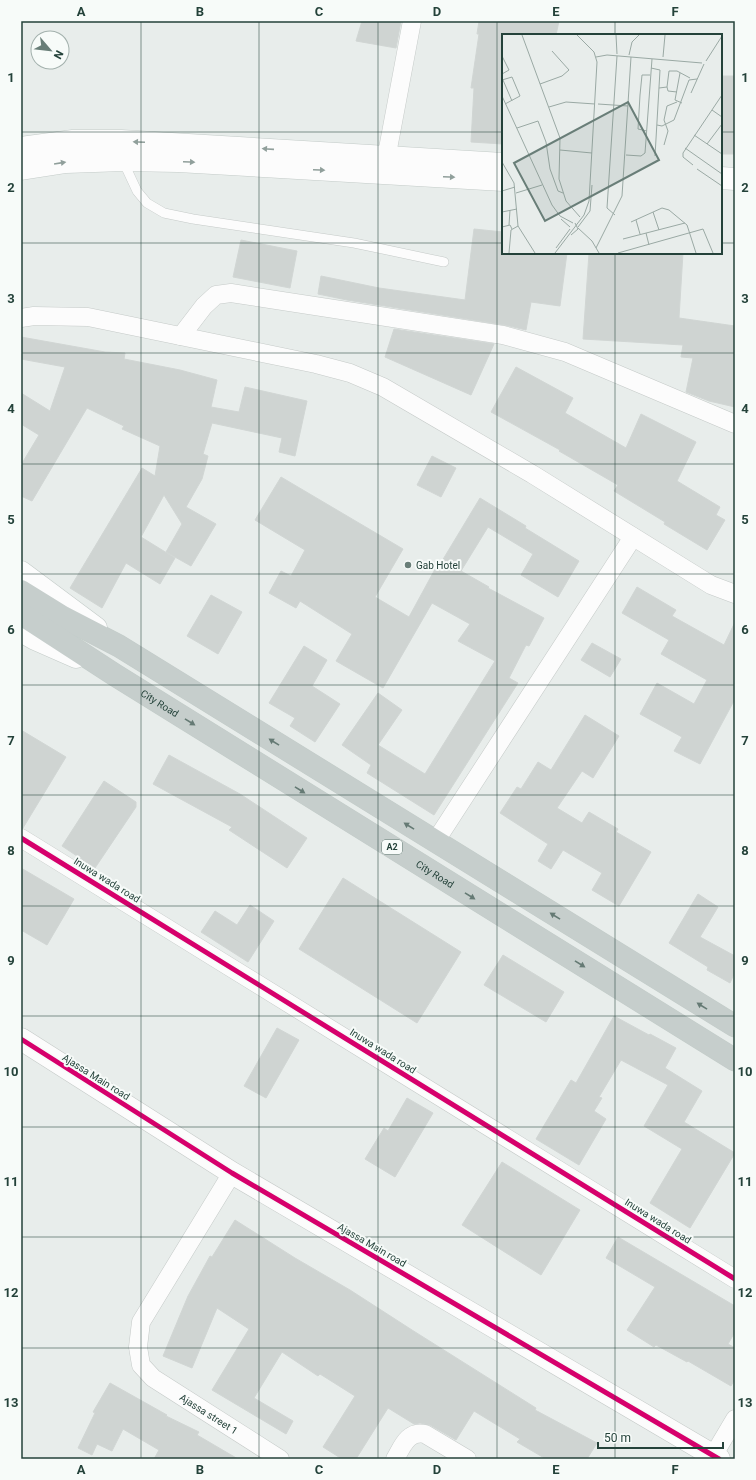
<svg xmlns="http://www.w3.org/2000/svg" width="756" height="1480" font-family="Roboto,sans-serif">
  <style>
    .building { fill: #cfd4d2; stroke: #d1d6d4 }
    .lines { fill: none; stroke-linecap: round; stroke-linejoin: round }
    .service-casing { stroke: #c5cac8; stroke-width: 10 }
    .minor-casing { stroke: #c5cac8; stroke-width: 19 }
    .tertiary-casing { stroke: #c5cac8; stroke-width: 23 }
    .secondary-casing { stroke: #c3cbc8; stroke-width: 23 }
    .trunk-casing { stroke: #c3ccc9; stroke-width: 23 }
    .service { stroke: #fcfcfc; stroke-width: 9 }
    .minor { stroke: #fcfcfc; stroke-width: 18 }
    .tertiary { stroke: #fcfcfc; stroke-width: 22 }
    .secondary { stroke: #fcfcfc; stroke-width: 22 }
    .trunk { stroke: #c6cecc; stroke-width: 22 }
    .cycleway-casing { stroke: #f7fbf9; stroke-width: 8 }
    .cycleway { stroke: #d6006c; stroke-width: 5 }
    .oneway { fill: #909f9b }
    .oneway2 { fill: #657a74 }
    .grid { fill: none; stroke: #24423a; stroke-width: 1; stroke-opacity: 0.55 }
    .poi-dot { fill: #697e78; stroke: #f7fbf9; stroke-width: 1.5 }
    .labels { text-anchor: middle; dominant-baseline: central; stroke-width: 4; stroke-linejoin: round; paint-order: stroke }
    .shield { fill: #f7fbf9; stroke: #637a73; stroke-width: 1 }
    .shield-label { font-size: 9px; font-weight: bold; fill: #24423a }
    .poi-label { font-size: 10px; fill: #24423a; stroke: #f7fbf9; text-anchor: start }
    .street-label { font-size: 10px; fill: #24423a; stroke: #f7fbf9 }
    .inset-road { fill: none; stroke: #9aa9a4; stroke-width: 1 }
    .view { fill: #697e78; fill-opacity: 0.15; stroke: #697e78; stroke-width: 2 }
    .inset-edge { fill: none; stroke: #24423a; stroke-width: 2 }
    .neatline { fill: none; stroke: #24423a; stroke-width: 1.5 }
    .grid-label { font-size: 13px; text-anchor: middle; font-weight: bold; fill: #24423a }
  </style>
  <rect width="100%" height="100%" fill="#e8edeb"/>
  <path class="building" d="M362 21H401L396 48 356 41Z
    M479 21H559L556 35H503V144L471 142 474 88H471L479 34H477Z
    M721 76H735V154H721Z
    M474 229 503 232V253H567L560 306 531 302 526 330 505 325 347 300 318 294 321 276 379 288 465 300Z
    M241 240 297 251 290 288 233 277Z
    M589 253H683L679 318 735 326V407L709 401 686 392 693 358 681 357 683 345 583 339Z
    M394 329 494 344 471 395 385 357Z
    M21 337 105 352 125 353 124 359 180 370 217 380 211 407 239 412 245 387 307 401 295 456 279 452 282 438 212 423 203 454 208 456 202 479 186 507 216 524 191 566 166 552 182 524 164 495 141 537 175 558 160 584 126 563 102 608 70 588 142 468 155 476 160 446 122 429 124 426 87 408 32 501 21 496V465L39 435 21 424V393L50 411 65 367 21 359Z
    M516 367 573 398 565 413 626 448 641 414 696 442 677 481 720 507 716 515 725 520 707 550 664 524 665 522 614 491 618 485 559 451 560 450 491 412Z
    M432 456 456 468 441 497 417 485Z
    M281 477 403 549 375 597 409 617 440 560 442 561 480 498 526 526 525 528 579 561 558 597 521 575 533 554 488 527 461 571 489 587 488 588 544 618 529 646 526 645 509 678 518 683 434 815 367 773 371 765 342 745 378 693 402 710 378 745 425 774 495 661 458 641 470 624 432 603 383 688 336 661 352 634 300 601 296 608 269 593 281 571 291 576 305 550 255 520Z
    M637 587 676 610 672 616 724 645 735 622V699L700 764 674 751 682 737 640 714 657 683 694 704 707 680 661 654 669 640 622 613Z
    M211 595 242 612 218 654 187 636Z
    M592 643 621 659 610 677 581 660Z
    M304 646 327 660 312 686 340 704 315 742 290 726 295 718 269 703Z
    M585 715 619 736 593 778 582 771 557 808 582 823 589 812 618 829 616 832 651 852 619 906 592 890 602 873 563 850 551 869 538 861 548 844 500 813 517 787 521 789 538 762 551 770Z
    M21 730 66 757 23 828H21Z
    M169 755 240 794 307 838 287 868 229 830 232 827 153 784Z
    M104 781 136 802V807L95 868 62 846Z
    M21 868 74 899 47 945 21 930Z
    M343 878 461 952 417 1023 299 949Z
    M698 894 718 907 700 937 735 956V972L730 983 707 970 708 967 669 943Z
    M250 905 274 921 248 962 201 932 215 911 237 925Z
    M503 955 564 992 546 1022 484 985Z
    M614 1016 649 1035 650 1034 676 1048 665 1068 702 1091 684 1122 735 1153 690 1228 650 1203 682 1149 644 1126 668 1085 621 1060 599 1097 602 1098 594 1111 606 1119 579 1165 536 1139 571 1080 576 1083Z
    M277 1028 299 1040 266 1098 244 1086Z
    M407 1098 433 1113 395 1177 365 1159 384 1128 388 1131Z
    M502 1162 580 1210 541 1275 462 1225Z
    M235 1220 295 1258 350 1290 412 1330 536 1408 535 1410 597 1443 587 1459H546L517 1442 520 1439 474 1411 456 1440 430 1425 420 1423 414 1424 388 1408 356 1459H342L323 1447 355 1396 320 1374 318 1376 282 1352 254 1398 293 1421 286 1434 212 1390 249 1329 217 1308 192 1368 163 1356 188 1296 210 1256 212 1257Z
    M618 1237 735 1306V1332L728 1344 735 1348V1379L731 1386 688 1361 687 1362 656 1345 654 1347 627 1330 655 1287 606 1258Z
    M110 1383 167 1415 166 1416 199 1432 197 1435 238 1459H154L159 1450 123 1429 112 1451 97 1444 92 1455 78 1448 95 1413 93 1412Z"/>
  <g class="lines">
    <g class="service-casing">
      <path id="service" d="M123 161 137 191 147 203 164 213 193 219 354 243 444 262"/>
    </g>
    <g class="minor-casing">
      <g id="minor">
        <path d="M384 170 412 21"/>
        <path d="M21 318 34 316 88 317 316 364 350 373 383 387 532 474 711 585 735 594"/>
        <path d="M181 336 204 306 216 295 231 293 503 335 565 352 735 424"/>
        <path d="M21 838 735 1279"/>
        <path d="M435 842 633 537"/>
        <path id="s1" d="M232 1173 141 1322 138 1347 141 1365 153 1378 280 1459"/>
        <path d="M713 1456 735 1419"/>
        <path d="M395 1459C402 1447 408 1430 425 1434L467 1459"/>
      </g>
    </g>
    <g class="tertiary-casing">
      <path id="tertiary" d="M21 1039 232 1173 719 1459"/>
    </g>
    <g class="secondary-casing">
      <path id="secondary" d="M21 148 73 141H121L503 164
        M21 169 66 162 123 160 178 161 503 180
        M721 178 735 179
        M21 572 96 628
        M21 631 35 639 76 657"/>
    </g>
    <g class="trunk-casing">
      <g id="trunk">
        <path d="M21 591 63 617 119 646 735 1026"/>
        <path id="s2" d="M21 614 115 675 735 1060"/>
      </g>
    </g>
    <use href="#service" class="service"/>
    <use href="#minor" class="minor"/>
    <use href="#tertiary" class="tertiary"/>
    <use href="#secondary" class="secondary"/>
    <use href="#trunk" class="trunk"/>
    <g class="cycleway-casing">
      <path id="cycleway" d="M21 838 735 1279
        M21 1039 232 1173 719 1459"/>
    </g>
    <use href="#cycleway" class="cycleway"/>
  </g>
  <defs><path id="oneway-solid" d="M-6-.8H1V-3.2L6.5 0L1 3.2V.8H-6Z"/></defs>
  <g class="oneway">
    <use href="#oneway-solid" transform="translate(139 142) rotate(-178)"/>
    <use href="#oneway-solid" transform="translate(268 149) rotate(-176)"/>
    <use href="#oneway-solid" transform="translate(189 162) rotate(3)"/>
    <use href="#oneway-solid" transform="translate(60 163) rotate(-9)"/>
    <use href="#oneway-solid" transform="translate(319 170) rotate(3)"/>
    <use href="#oneway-solid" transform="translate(449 177) rotate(3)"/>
  </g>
  <g class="oneway2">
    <use href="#oneway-solid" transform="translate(190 722) rotate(32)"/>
    <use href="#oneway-solid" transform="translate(274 742) rotate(-148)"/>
    <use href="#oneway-solid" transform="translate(300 790) rotate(32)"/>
    <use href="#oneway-solid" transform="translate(409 826) rotate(-148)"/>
    <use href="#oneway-solid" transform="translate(470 896) rotate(32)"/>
    <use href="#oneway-solid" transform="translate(555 916) rotate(-148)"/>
    <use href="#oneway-solid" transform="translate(580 964) rotate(32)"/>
    <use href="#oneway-solid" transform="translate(702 1006) rotate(-148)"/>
  </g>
  <path class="grid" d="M141 21V1459M259 21V1459M378 21V1459M497 21V1459M615 21V35M21 132H503M721 132H735M21 243H503M721 243H735M615 253V1459M21 353H735M21 464H735M21 574H735M21 685H735M21 795H735M21 906H735M21 1016H735M21 1127H735M21 1237H735M21 1348H735"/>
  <circle class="poi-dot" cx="408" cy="565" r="4"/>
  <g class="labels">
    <rect class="shield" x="382" y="840" width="20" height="14" rx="3"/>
    <g class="shield-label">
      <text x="392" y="847">A2</text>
    </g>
    <g class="poi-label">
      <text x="416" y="565">Gab Hotel</text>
    </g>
    <g class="street-label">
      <text stroke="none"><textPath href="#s2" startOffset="165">City Road</textPath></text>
      <text stroke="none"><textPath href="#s2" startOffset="489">City Road</textPath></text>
      <text transform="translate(107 880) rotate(32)">Inuwa wada road</text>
      <text transform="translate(383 1051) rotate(32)">Inuwa wada road</text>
      <text transform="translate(96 1077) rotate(32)">Ajassa Main road</text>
      <text transform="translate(658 1221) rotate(32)">Inuwa wada road</text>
      <text transform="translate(372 1245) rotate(30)">Ajassa Main road</text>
      <text stroke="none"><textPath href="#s1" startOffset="302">Ajassa street 1</textPath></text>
    </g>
  </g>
  <g transform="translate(502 34)">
    <rect width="220" height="220" fill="#e8edeb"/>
    <path class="inset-road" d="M20 1 58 104 57 145 64 167 78 183M114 1 115 20M127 21 130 8 137 1M0 22 7 36 0 40M94 23 105 21 200 29M161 23 163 1M204 27 220 2M149 34 158 36 153 122M178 39 173 66 180 69M0 46 10 43 18 62 3 70M1 46 10 67M38 50 60 42 67 36 50 17M165 53 166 57 175 58M157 54 165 53 167 37H175L188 44M189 59 202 30M0 62 50 171 58 182 71 189M96 70 126 72M47 73 64 68 93 70M210 76 220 83M155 91 160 92 172 86 187 46 195 45M15 94 36 87 44 108 48 135 56 157 61 159M145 97 136 95 138 61 140 41H148M192 101 220 120M205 110 220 90M162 111 166 97 162 86 165 72 175 68M183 114 220 140M58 116 90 119M124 121 139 122 143 119 150 25M0 128 12 149 16 192 33 219M191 131 181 123V119L220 61M195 135 220 152M0 157 13 153M14 159 40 151M0 178 15 175M151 178 157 196M113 181 105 174 115 22M59 185 68 193M134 186 138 200M129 188 160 174 167 176 185 191 194 219M7 191 8 176M0 193 8 191 10 195M76 193 88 177 90 151M76 194 90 207 97 219M144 199 147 211M69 201 76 195 73 189M121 205 183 189M54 214 68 195M94 214 120 162 129 23M7 219 9 196 16 192M53 219 82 181 87 167 95 28 92 18 75 1M116 219 201 195 211 219"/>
    <path class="view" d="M126 68 157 126 43 187 12 129Z"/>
    <rect width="220" height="220" class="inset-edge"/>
  </g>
  <rect width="756" height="1480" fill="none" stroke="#f7fbf9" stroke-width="44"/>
  <g transform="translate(50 50) rotate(118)"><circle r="19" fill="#f7fbf9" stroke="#a3b1ad"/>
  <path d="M0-3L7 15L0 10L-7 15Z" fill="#697e78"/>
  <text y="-6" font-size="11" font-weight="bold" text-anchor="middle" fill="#24423a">N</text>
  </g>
  <path d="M598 1442v6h125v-6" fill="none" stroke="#24423a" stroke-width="2"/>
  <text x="604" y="1442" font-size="12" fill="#24423a" stroke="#f7fbf9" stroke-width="3" paint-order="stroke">50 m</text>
  <rect x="22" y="22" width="712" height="1436" class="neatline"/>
  <g class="grid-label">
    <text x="81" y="16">A</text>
    <text x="200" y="16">B</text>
    <text x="319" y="16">C</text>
    <text x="437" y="16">D</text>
    <text x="556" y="16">E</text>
    <text x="675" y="16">F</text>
    <text x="11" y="82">1</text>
    <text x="745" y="82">1</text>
    <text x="11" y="192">2</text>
    <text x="745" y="192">2</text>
    <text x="11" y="303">3</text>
    <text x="745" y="303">3</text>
    <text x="11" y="413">4</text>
    <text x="745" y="413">4</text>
    <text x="11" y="524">5</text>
    <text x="745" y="524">5</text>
    <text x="11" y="634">6</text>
    <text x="745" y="634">6</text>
    <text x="11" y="745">7</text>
    <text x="745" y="745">7</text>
    <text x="11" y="855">8</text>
    <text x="745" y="855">8</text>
    <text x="11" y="965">9</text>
    <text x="745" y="965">9</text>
    <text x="11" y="1076">10</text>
    <text x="745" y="1076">10</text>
    <text x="11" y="1186">11</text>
    <text x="745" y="1186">11</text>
    <text x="11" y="1297">12</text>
    <text x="745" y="1297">12</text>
    <text x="11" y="1407">13</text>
    <text x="745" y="1407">13</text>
    <text x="81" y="1474">A</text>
    <text x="200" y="1474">B</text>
    <text x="319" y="1474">C</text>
    <text x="437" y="1474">D</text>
    <text x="556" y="1474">E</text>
    <text x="675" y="1474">F</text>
  </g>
</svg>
